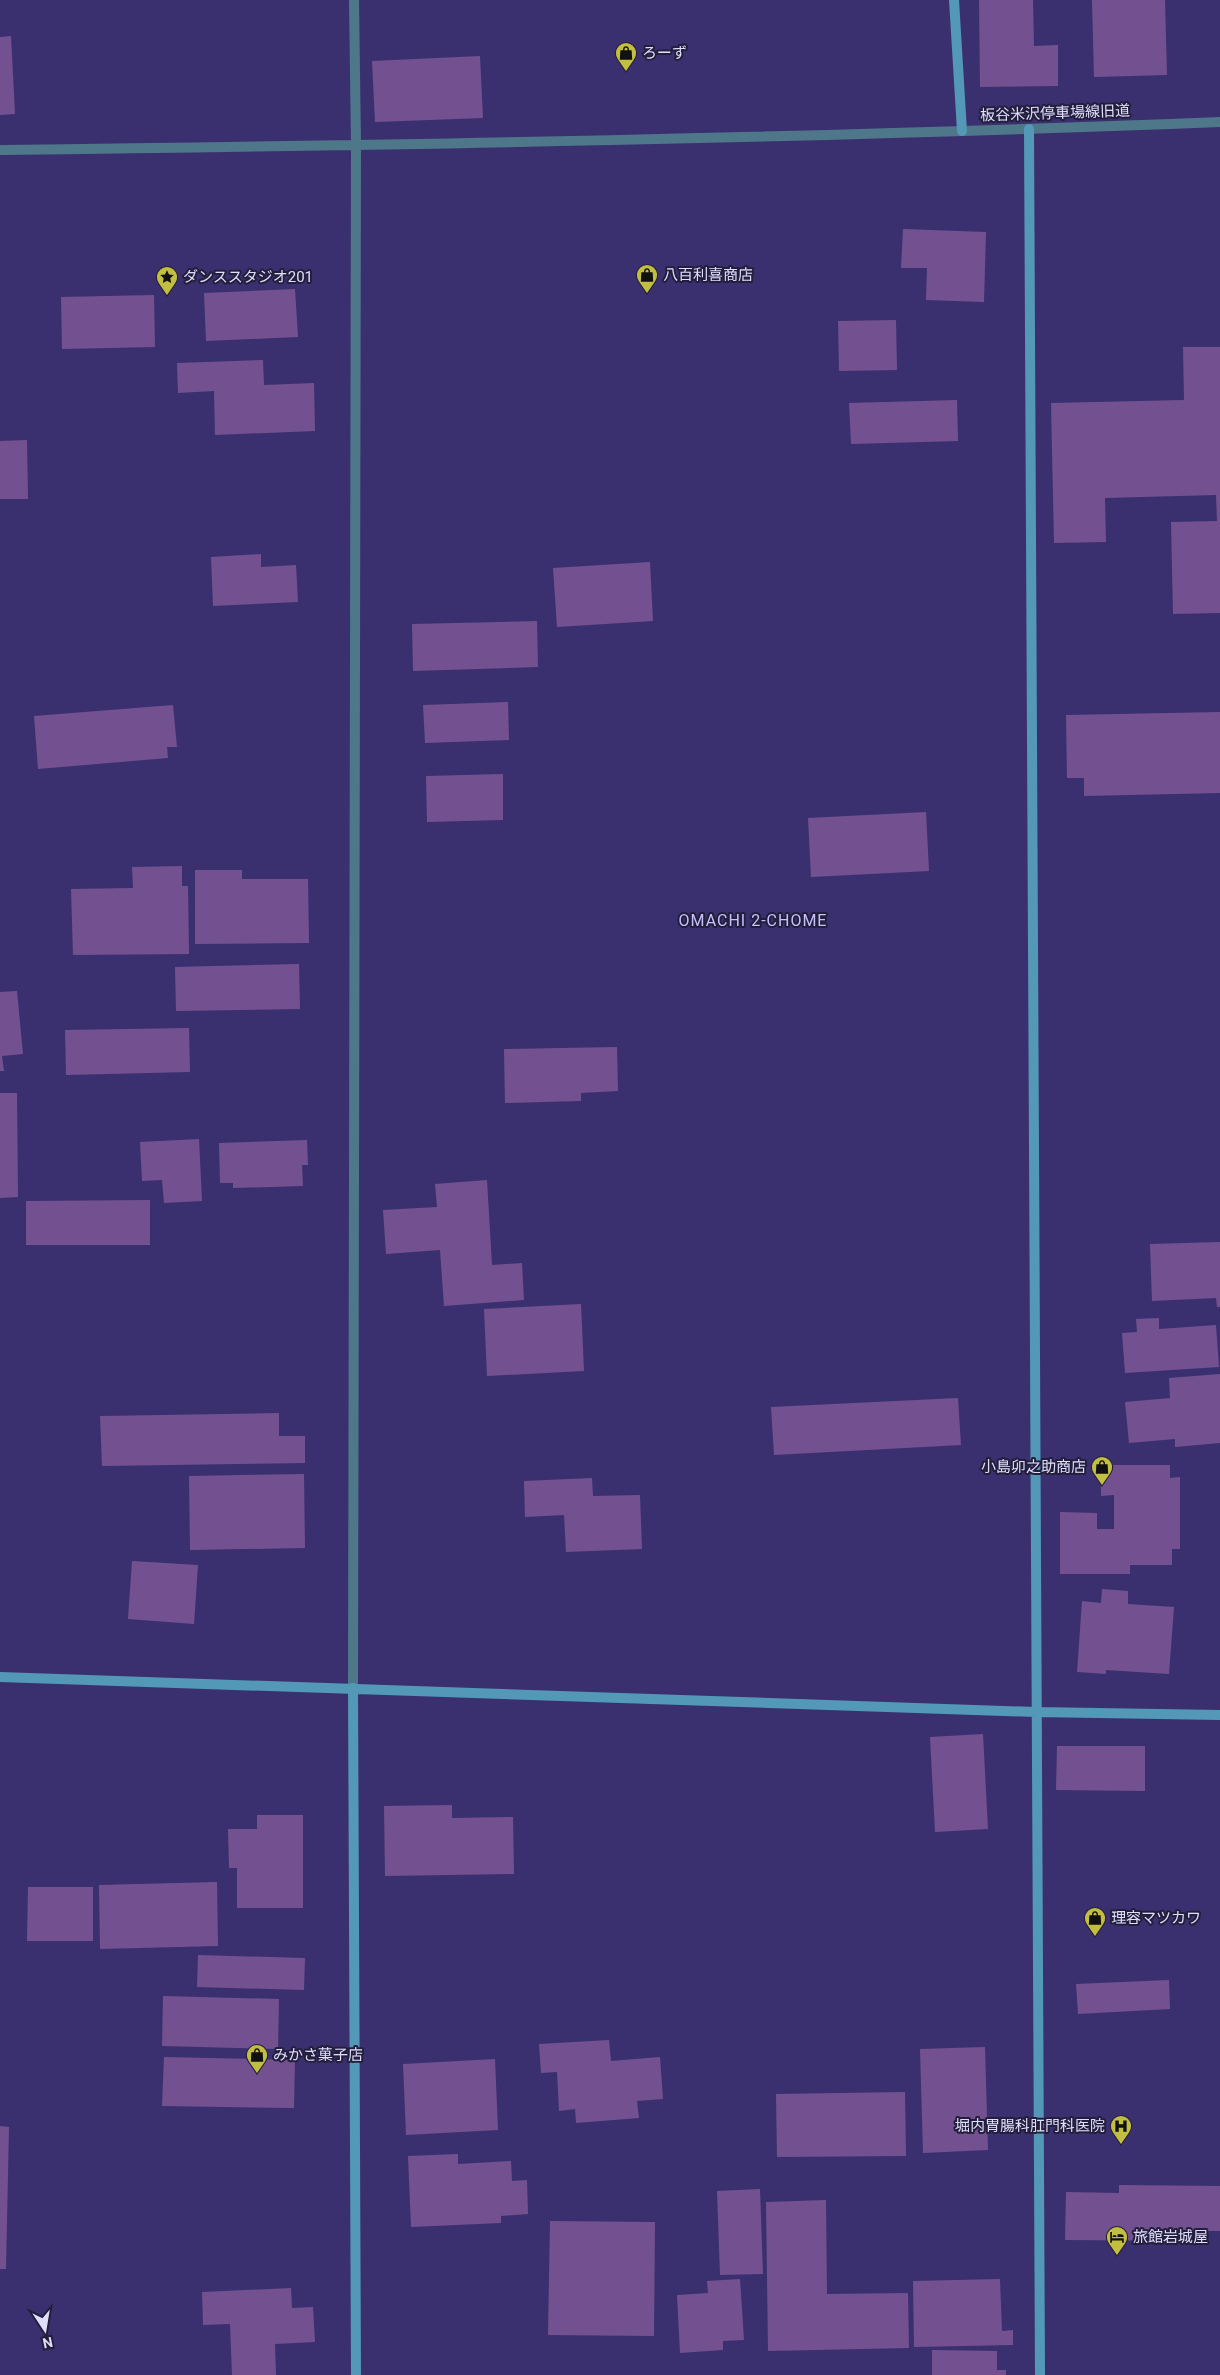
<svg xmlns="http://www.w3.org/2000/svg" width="1220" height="2375" font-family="Roboto,'Noto Sans JP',sans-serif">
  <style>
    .building { fill: #735190 }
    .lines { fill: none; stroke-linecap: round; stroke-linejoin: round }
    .street { stroke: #4e788a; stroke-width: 10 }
    .secondary { stroke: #5398b6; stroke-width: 10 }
    .labels { text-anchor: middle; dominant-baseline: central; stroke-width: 4; stroke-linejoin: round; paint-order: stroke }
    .poi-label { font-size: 15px; fill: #e0defd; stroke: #221e3b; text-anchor: start }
    .street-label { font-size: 15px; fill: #e0defd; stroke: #221e3b }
    .neighbourhood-label { font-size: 16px; letter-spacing: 1px; fill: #c6c2fe; stroke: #221e3b }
  </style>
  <rect width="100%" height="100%" fill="#3b306f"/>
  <path class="building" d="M979 0H1033L1034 46 1058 45V86L980 87Z
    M1092 0H1165L1167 75 1094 77Z
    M11 36 15 114 0 115V37Z
    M480 56 483 118 375 122 372 61Z
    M903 229 986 232 984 302 926 300 927 268H901Z
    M295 289 298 337 206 341 204 293Z
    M154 295 155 347 62 349 61 297Z
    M896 320 897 370 839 371 838 321Z
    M1183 347H1220V613L1173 614 1171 522 1217 521 1216 495 1105 498 1106 542 1054 543 1051 403 1184 400Z
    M263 360 264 385 314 383 315 431 215 435 214 391 178 393 177 363Z
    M957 400 958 441 851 444 849 403Z
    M27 440 28 499H0V441Z
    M261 554V567L296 565 298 602 213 606 211 557Z
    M650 562 653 621 557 627 553 568Z
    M537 621 538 667 413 671 412 624Z
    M508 702 509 740 425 743 423 705Z
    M173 705 177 747H167L168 758 38 769 34 716Z
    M1220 712V793L1084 796V778H1067L1066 715Z
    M503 774V820L427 822 426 776Z
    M926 812 929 871 811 877 808 818Z
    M182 866V886H188L189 954 73 955 71 889 133 888 132 867Z
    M195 870H242V879H308L309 943 195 944Z
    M299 964 300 1009 176 1011 175 967Z
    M17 991 23 1054 2 1056 4 1071H0V992Z
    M189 1028 190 1072 66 1075 65 1030Z
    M617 1047 618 1091 581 1093V1101L505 1103 504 1049Z
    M0 1093H17L18 1197 0 1198Z
    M199 1139 202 1201 164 1203 162 1180 142 1181 140 1142Z
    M307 1140 308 1165H302L303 1186 233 1188V1183H220L219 1143Z
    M487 1180 492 1265 522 1263 524 1300 444 1306 440 1250 386 1254 383 1210 437 1207 435 1184Z
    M150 1200V1245H26V1201Z
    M1220 1242V1307H1217L1216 1298 1152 1301 1150 1244Z
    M581 1304 584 1371 487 1376 484 1309Z
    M1159 1318V1329L1216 1325 1219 1367 1125 1373 1122 1333 1137 1332 1136 1319Z
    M1220 1374V1443L1175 1447V1439L1129 1443 1125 1402 1170 1398 1169 1378Z
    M958 1398 961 1445 774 1455 771 1407Z
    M279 1413V1436H305V1463L102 1466 100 1416Z
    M1101 1465H1170V1478L1180 1477V1549H1172V1565H1130V1574H1060V1512L1097 1513V1529H1114V1495L1101 1496Z
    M304 1474 305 1548 190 1550 189 1476Z
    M592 1478 593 1496 640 1495 642 1549 566 1552 564 1515 525 1517 524 1481Z
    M132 1561 198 1565 194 1624 128 1619Z
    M1102 1589 1128 1591V1604L1174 1607 1169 1674 1106 1670V1674L1077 1672 1082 1601 1101 1603Z
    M983 1734 988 1829 935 1832 930 1737Z
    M1057 1746H1145V1791L1056 1790Z
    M452 1805V1818L513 1817 514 1874 385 1876 384 1806Z
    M257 1815H303V1908H237V1868H229L228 1829H257Z
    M217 1882 218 1946 100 1949 99 1885Z
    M28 1887H93V1941H27Z
    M198 1955 305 1958 304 1990 197 1987Z
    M1169 1980 1170 2009 1078 2014 1076 1984Z
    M163 1996 279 1999 278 2049 162 2046Z
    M609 2040 611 2061 660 2057 663 2099 637 2101 639 2118 576 2123 575 2109 559 2111 557 2072 541 2073 539 2044Z
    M985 2047 988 2150 923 2153 920 2049Z
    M164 2057 295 2060 294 2108 162 2106Z
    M495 2059 498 2130 406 2135 403 2064Z
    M905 2092 906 2156 777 2157 776 2094Z
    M0 2126 9 2127 6 2269H0Z
    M458 2154V2164L511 2161 512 2181 527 2180 528 2214 501 2216V2223L411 2227 408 2156Z
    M1119 2185 1220 2186V2231H1184V2241L1065 2240 1066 2192 1119 2193Z
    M760 2189 763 2274 720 2275 717 2191Z
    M826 2200 827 2294 908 2293 909 2348 768 2351 766 2202Z
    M550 2221 655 2222 654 2336 548 2335Z
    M740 2279 744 2340 723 2341V2350L680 2353 677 2295 708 2293 707 2281Z
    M1000 2279 1002 2331 1013 2330V2345L914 2347 913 2281Z
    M291 2288 292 2308 313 2307 315 2342 275 2344 276 2375H232L230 2324 203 2325 202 2292Z
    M932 2350 997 2351V2370H1006V2375H932Z"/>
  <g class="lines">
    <path class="street" d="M0 150C407 145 814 138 1220 122
      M353 1688 356 145 354 0"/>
    <path class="secondary" d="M954 0 962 131
      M1029 129 1040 2375
      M0 1677 1036 1712 1220 1715
      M353 1688 356 2375"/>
  </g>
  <defs>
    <g id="shop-pin" transform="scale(1.125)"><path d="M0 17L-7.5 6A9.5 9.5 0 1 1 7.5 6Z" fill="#c1be40" stroke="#221e3b"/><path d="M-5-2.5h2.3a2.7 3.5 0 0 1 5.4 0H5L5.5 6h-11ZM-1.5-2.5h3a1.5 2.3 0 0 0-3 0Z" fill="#111"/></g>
    <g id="sight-pin" transform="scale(1.125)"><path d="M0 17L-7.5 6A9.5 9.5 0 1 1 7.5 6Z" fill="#c1be40" stroke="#221e3b"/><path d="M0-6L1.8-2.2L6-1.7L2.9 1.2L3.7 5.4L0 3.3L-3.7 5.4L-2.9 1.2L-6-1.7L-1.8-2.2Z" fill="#111"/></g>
    <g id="hospital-pin" transform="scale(1.125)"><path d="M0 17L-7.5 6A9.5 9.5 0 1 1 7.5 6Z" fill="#c1be40" stroke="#221e3b"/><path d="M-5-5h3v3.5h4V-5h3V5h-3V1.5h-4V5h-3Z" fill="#111"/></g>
    <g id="hotel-pin" transform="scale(1.125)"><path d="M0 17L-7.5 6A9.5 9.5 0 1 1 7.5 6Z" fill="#c1be40" stroke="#221e3b"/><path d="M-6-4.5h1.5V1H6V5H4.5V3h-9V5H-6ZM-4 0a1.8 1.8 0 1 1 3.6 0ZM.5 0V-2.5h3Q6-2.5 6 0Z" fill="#111"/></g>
  </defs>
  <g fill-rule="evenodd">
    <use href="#shop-pin" x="626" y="53"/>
    <use href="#shop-pin" x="647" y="275"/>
    <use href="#sight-pin" x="167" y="277"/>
    <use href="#shop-pin" x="1102" y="1467"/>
    <use href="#shop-pin" x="1095" y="1918"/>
    <use href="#shop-pin" x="257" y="2055"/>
    <use href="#hospital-pin" x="1121" y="2126"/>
    <use href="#hotel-pin" x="1117" y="2237"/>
  </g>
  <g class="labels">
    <g class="poi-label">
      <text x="642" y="53">ろーず</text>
      <text x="663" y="275">八百利喜商店</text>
      <text x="183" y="277">ダンススタジオ201</text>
      <text x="1086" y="1467" text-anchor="end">小島卯之助商店</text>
      <text x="1111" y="1918">理容マツカワ</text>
      <text x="273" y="2055">みかさ菓子店</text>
      <text x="1105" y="2126" text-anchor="end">堀内胃腸科肛門科医院</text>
      <text x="1133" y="2237">旅館岩城屋</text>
    </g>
    <g class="street-label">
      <text transform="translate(1055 113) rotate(-2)">板谷米沢停車場線旧道</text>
    </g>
    <g class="neighbourhood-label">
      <text x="753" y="920">OMACHI 2-CHOME</text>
    </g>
  </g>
  <g transform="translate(45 2330) rotate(168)" stroke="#221e3b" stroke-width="4" paint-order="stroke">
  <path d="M0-4L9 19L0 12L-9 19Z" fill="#e0defd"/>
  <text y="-8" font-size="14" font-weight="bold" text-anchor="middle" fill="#e0defd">N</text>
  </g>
</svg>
